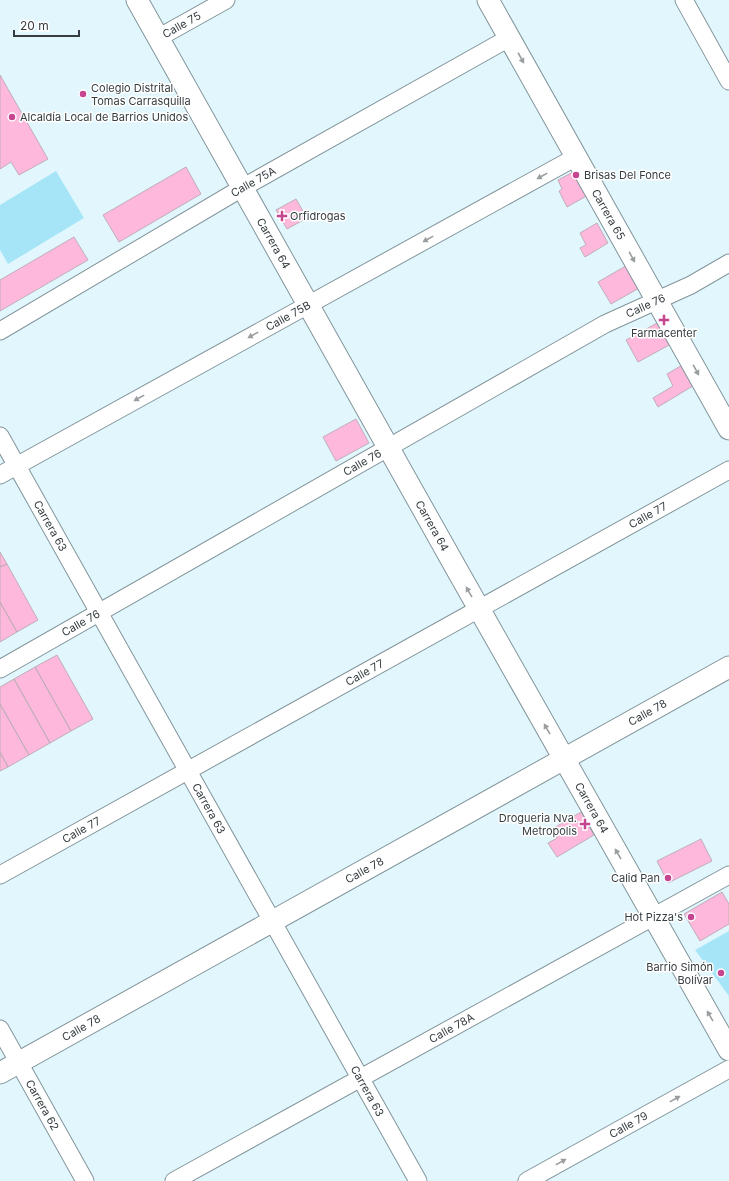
<svg xmlns="http://www.w3.org/2000/svg" width="729" height="1181" font-family="Inter,sans-serif">
  <style>
    .green { fill: #a6e5f7 }
    .building { fill: #fdb8db; stroke: #c0aeb7 }
    .lines { fill: none; stroke-linecap: round; stroke-linejoin: round }
    .minor-casing { stroke: #82959b; stroke-width: 19 }
    .tertiary-casing { stroke: #82959b; stroke-width: 23 }
    .minor { stroke: #fff; stroke-width: 17 }
    .tertiary { stroke: #fff; stroke-width: 21 }
    .oneway { fill: #9a9ea0 }
    .poi-dot { fill: #c54591; stroke: #fff; stroke-width: 1.5 }
    .labels { text-anchor: middle; dominant-baseline: central; stroke-width: 3; stroke-linejoin: round; paint-order: stroke }
    .street-label { font-size: 11px; fill: #353d40; stroke: #fff }
    .poi-label { font-size: 11px; fill: #353d40; stroke: #fff; text-anchor: start }
  </style>
  <rect width="100%" height="100%" fill="#e2f7fd"/>
  <path class="green" d="M56 171 84 218 8 264 0 250V205Z
    M729 931V996L695 950Z"/>
  <path class="building" d="M0 75 48 159 19 175 11 162 0 169Z
    M186 167 201 194 119 242 103 215Z
    M577 170 590 194 567 207 559 191 562 189 558 180Z
    M296 199 307 218 287 229 276 210Z
    M597 223 608 243 585 257 580 248 586 245 580 233Z
    M74 237 88 260 0 311V280Z
    M629 264 641 287 611 304 598 282Z
    M659 322 671 344 638 362 626 340Z
    M689 361 701 381 658 407 653 398 673 386 667 374Z
    M356 419 369 443 336 461 323 437Z
    M0 552 7 564 0 567Z
    M7 564 38 620 17 632 0 602V567Z
    M0 602 17 632 0 642Z
    M57 655 93 719 71 731 35 667Z
    M35 667 71 731 50 743 14 679Z
    M14 679 50 743 29 755 0 704V687Z
    M0 704 29 755 8 767 0 752Z
    M0 752 8 767 0 771Z
    M581 812 594 835 557 857 548 843 557 838 552 829Z
    M701 839 712 861 668 883 657 861Z
    M722 892 729 904V924L700 941 684 914Z"/>
  <g class="lines">
    <g class="minor-casing">
      <g id="minor">
        <path d="M684 0 729 81"/>
        <path id="s1" d="M158 38 226 0"/>
        <path id="s2" d="M0 331 242 188 509 38"/>
        <path id="s3" d="M0 436 418 1181"/>
        <path id="s4" d="M0 475 576 157"/>
        <path id="s5" d="M0 669 605 324 691 285 729 263"/>
        <path id="s6" d="M0 875 729 470"/>
        <path id="s7" d="M0 1029 85 1181"/>
        <path id="s8" d="M174 1181 729 875"/>
        <path id="s9" d="M527 1181 729 1069"/>
      </g>
    </g>
    <g class="tertiary-casing">
      <g id="tertiary">
        <path id="s10" d="M137 0 456 568 729 1050"/>
        <path id="s11" d="M488 0 729 429"/>
        <path id="s12" d="M0 1073 729 667"/>
      </g>
    </g>
    <use href="#minor" class="minor"/>
    <use href="#tertiary" class="tertiary"/>
  </g>
  <defs><path id="oneway-solid" d="M-6-.8H1V-3.2L6.5 0L1 3.2V.8H-6Z"/></defs>
  <g class="oneway">
    <use href="#oneway-solid" transform="translate(521 58) rotate(61)"/>
    <use href="#oneway-solid" transform="translate(542 176) rotate(151)"/>
    <use href="#oneway-solid" transform="translate(428 239) rotate(151)"/>
    <use href="#oneway-solid" transform="translate(632 257) rotate(61)"/>
    <use href="#oneway-solid" transform="translate(253 335) rotate(151)"/>
    <use href="#oneway-solid" transform="translate(696 370) rotate(61)"/>
    <use href="#oneway-solid" transform="translate(139 398) rotate(151)"/>
    <use href="#oneway-solid" transform="translate(469 592) rotate(-120)"/>
    <use href="#oneway-solid" transform="translate(547 729) rotate(-120)"/>
    <use href="#oneway-solid" transform="translate(618 854) rotate(-120)"/>
    <use href="#oneway-solid" transform="translate(710 1016) rotate(-120)"/>
    <use href="#oneway-solid" transform="translate(675 1099) rotate(-29)"/>
    <use href="#oneway-solid" transform="translate(561 1162) rotate(-29)"/>
  </g>
  <g class="poi-dot">
    <circle cx="83" cy="94" r="4"/>
    <circle cx="12" cy="117" r="4"/>
    <circle cx="576" cy="175" r="4"/>
    <path d="M280 210h4v4h4v4h-4v4h-4v-4h-4v-4h4z"/>
    <path d="M662 314h4v4h4v4h-4v4h-4v-4h-4v-4h4z"/>
    <path d="M583 818h4v4h4v4h-4v4h-4v-4h-4v-4h4z"/>
    <circle cx="668" cy="878" r="4"/>
    <circle cx="691" cy="917" r="4"/>
    <circle cx="721" cy="973" r="4"/>
  </g>
  <g class="labels">
    <g class="street-label">
      <text stroke="none"><textPath href="#s1" startOffset="27">Calle 75</textPath></text>
      <text stroke="none"><textPath href="#s2" startOffset="294">Calle 75A</textPath></text>
      <text stroke="none"><textPath href="#s11" startOffset="246">Carrera 65</textPath></text>
      <text stroke="none"><textPath href="#s10" startOffset="279">Carrera 64</textPath></text>
      <text stroke="none"><textPath href="#s5" startOffset="741">Calle 76</textPath></text>
      <text stroke="none"><textPath href="#s4" startOffset="329">Calle 75B</textPath></text>
      <text stroke="none"><textPath href="#s5" startOffset="417">Calle 76</textPath></text>
      <text stroke="none"><textPath href="#s6" startOffset="741">Calle 77</textPath></text>
      <text stroke="none"><textPath href="#s3" startOffset="103">Carrera 63</textPath></text>
      <text stroke="none"><textPath href="#s10" startOffset="603">Carrera 64</textPath></text>
      <text stroke="none"><textPath href="#s5" startOffset="93">Calle 76</textPath></text>
      <text stroke="none"><textPath href="#s6" startOffset="417">Calle 77</textPath></text>
      <text stroke="none"><textPath href="#s12" startOffset="741">Calle 78</textPath></text>
      <text stroke="none"><textPath href="#s10" startOffset="927">Carrera 64</textPath></text>
      <text stroke="none"><textPath href="#s3" startOffset="427">Carrera 63</textPath></text>
      <text stroke="none"><textPath href="#s6" startOffset="93">Calle 77</textPath></text>
      <text stroke="none"><textPath href="#s12" startOffset="417">Calle 78</textPath></text>
      <text stroke="none"><textPath href="#s12" startOffset="93">Calle 78</textPath></text>
      <text stroke="none"><textPath href="#s8" startOffset="317">Calle 78A</textPath></text>
      <text stroke="none"><textPath href="#s3" startOffset="751">Carrera 63</textPath></text>
      <text stroke="none"><textPath href="#s7" startOffset="87">Carrera 62</textPath></text>
      <text stroke="none"><textPath href="#s9" startOffset="116">Calle 79</textPath></text>
    </g>
    <g class="poi-label">
      <text x="91" y="88">Colegio Distrital<tspan x="91" dy="13">Tomas Carrasquilla</tspan></text>
      <text x="20" y="117">Alcaldía Local de Barrios Unidos</text>
      <text x="584" y="175">Brisas Del Fonce</text>
      <text x="290" y="216">Orfidrogas</text>
      <text x="664" y="333" text-anchor="middle">Farmacenter</text>
      <text x="577" y="818" text-anchor="end">Drogueria Nva.<tspan x="577" dy="13">Metropolis</tspan></text>
      <text x="660" y="878" text-anchor="end">Calid Pan</text>
      <text x="683" y="917" text-anchor="end">Hot Pizza's</text>
      <text x="713" y="967" text-anchor="end">Barrio Simón<tspan x="713" dy="13">Bolívar</tspan></text>
    </g>
  </g>
  <path d="M14 30v6h65v-6" fill="none" stroke="#353d40" stroke-width="2"/>
  <text x="20" y="30" font-size="12" fill="#353d40" stroke="#ffffff" stroke-width="3" paint-order="stroke">20 m</text>
</svg>
